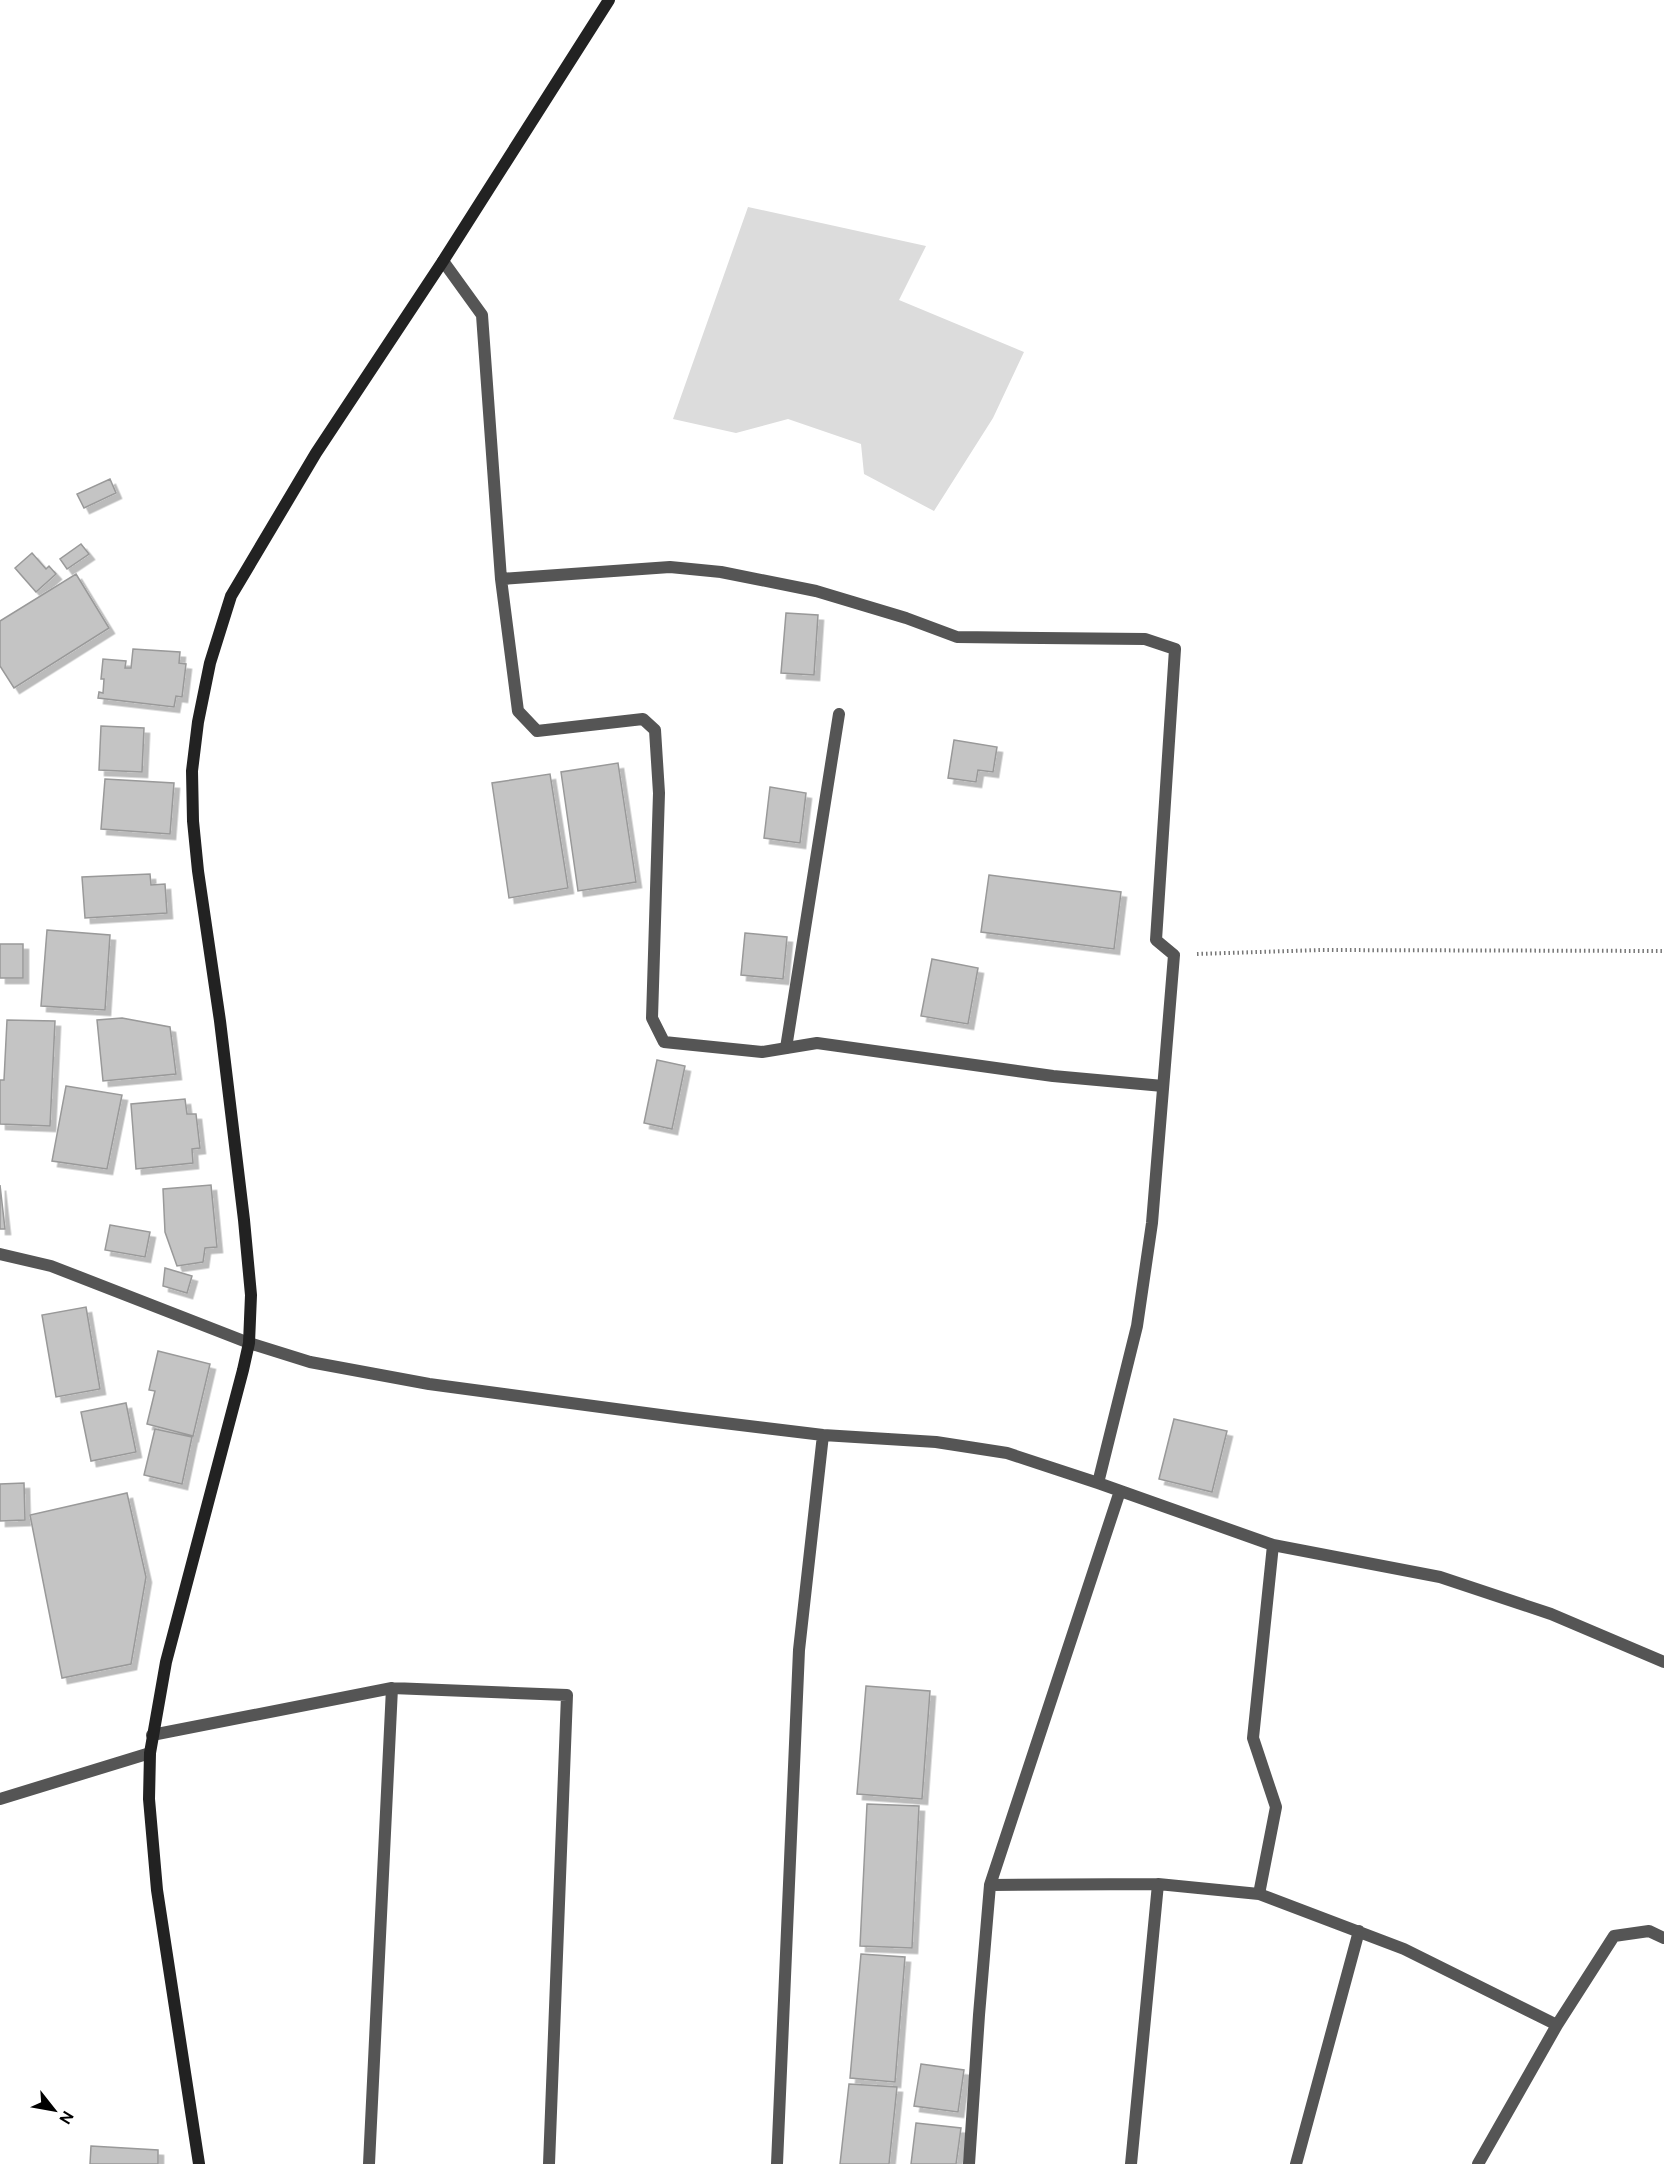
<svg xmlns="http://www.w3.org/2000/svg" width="1664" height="2164" font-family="'DM Sans',sans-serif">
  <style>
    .green { fill: #dcdcdc }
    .building { fill: #c4c4c4; stroke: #999; stroke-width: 1.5; filter: url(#shadow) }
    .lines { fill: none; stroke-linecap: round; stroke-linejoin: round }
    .path { stroke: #777; stroke-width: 4; stroke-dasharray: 1.5 3; stroke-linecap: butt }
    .lane { stroke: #555; stroke-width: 12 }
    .street { stroke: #555; stroke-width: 12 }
    .secondary { stroke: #222; stroke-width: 12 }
  </style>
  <defs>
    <filter id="shadow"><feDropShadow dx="5.5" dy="5.5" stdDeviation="0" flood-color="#0004"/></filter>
  </defs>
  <rect width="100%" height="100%" fill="#fff"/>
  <path class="green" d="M748 207 926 246 899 300 1024 352 993 418 934 511 864 474 861 444 788 419 736 433 673 419Z"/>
  <path class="building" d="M110 479 116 493 84 508 77 494Z
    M81 544 89 554 67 569 60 559Z
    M32 553 46 569 49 566 56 574 36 592 15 568Z
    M76 574 109 628 14 688 0 666V621Z
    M786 613 818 615 814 675 781 673Z
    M133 649 180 652 179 663 186 664 182 697 176 696 174 707 98 698 99 692 103 693 104 679H101L103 659 126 661 125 668H131Z
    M101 726 144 728 142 772 99 770Z
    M954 740 997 747 993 772 978 770 976 782 948 778Z
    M618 763 636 882 578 891 561 772Z
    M550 774 568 888 509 898 492 783Z
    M105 779 174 783 170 834 101 829Z
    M770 787 806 793 800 843 764 838Z
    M150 874 151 885 165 884 167 913 85 918 82 877Z
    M989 875 1121 892 1114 949 981 932Z
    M47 930 110 935 105 1010 41 1006Z
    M745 933 787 937 783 979 741 975Z
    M0 944H23V978H0Z
    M932 959 978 968 968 1024 921 1016Z
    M122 1018 170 1027 176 1074 103 1081 97 1020Z
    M7 1020 55 1021 50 1126 0 1124V1080H4Z
    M657 1060 685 1066 672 1129 644 1123Z
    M66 1086 122 1095 107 1169 52 1161Z
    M185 1099 187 1114H196L200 1148 192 1149 193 1163 136 1169 131 1104Z
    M0 1185 5 1229H0Z
    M211 1185 217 1247 205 1248 203 1262 177 1266 165 1232 163 1189Z
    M110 1225 150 1232 145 1257 105 1250Z
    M165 1268 192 1276 187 1293 163 1286Z
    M86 1307 100 1389 56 1397 42 1315Z
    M158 1351 210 1364 193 1436 147 1424 155 1391 149 1390Z
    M126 1403 136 1452 91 1461 81 1412Z
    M1174 1419 1227 1431 1212 1492 1159 1479Z
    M155 1429 192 1437 182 1484 144 1475Z
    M24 1483 25 1520 0 1521V1484Z
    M127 1493 146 1577 131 1664 62 1678 30 1515Z
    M866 1686 930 1691 922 1799 857 1794Z
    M867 1804 919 1806 912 1948 860 1946Z
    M861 1954 905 1957 895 2082 850 2078Z
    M921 2064 964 2070 958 2112 914 2106Z
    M849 2084 897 2087 889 2164H840Z
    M916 2123 961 2128 956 2164H911Z
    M91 2146 158 2150V2164H90Z"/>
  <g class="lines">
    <path class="path" d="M1197 954 1320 950 1664 951"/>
    <path class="lane" d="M786 1048 839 714"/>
    <path class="street" d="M443 261 482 315 501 579 518 711 537 731 643 719 655 730 659 793 652 1018 664 1042 762 1052 817 1043 1053 1076 1163 1086
      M501 579 670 567 721 572 816 591 906 618 957 637 1145 639 1175 649 1156 940 1174 955 1152 1223 1137 1326 1098 1483
      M0 1254 51 1266 249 1343 310 1362 429 1384 683 1418 823 1435 936 1442 1007 1453 1098 1483 1273 1545 1440 1577 1551 1614 1664 1662
      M152 1735 392 1688 567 1695 549 2164
      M0 1799 150 1753
      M990 1885 1120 1491
      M1259 1894 1276 1807 1253 1738 1273 1545
      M369 2164 392 1688
      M777 2164 799 1650 823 1435
      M969 2164 979 2015 990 1885 1158 1884 1259 1894 1404 1949 1557 2025
      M1131 2164 1158 1884
      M1296 2164 1359 1931
      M1478 2164 1557 2025 1614 1936 1649 1931 1664 1938"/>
    <path class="secondary" d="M199 2164 157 1890 149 1799 150 1753 166 1662 243 1370 249 1343 251 1295 244 1220 220 1021 198 871 193 821 192 771 198 722 210 663 231 596 316 453 443 261 609 0"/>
  </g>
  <g transform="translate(54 2110) rotate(121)" stroke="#ffffff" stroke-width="4.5" paint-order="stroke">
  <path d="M0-4.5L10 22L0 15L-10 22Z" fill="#000000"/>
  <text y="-9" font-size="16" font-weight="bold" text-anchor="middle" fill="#000000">N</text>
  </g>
</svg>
